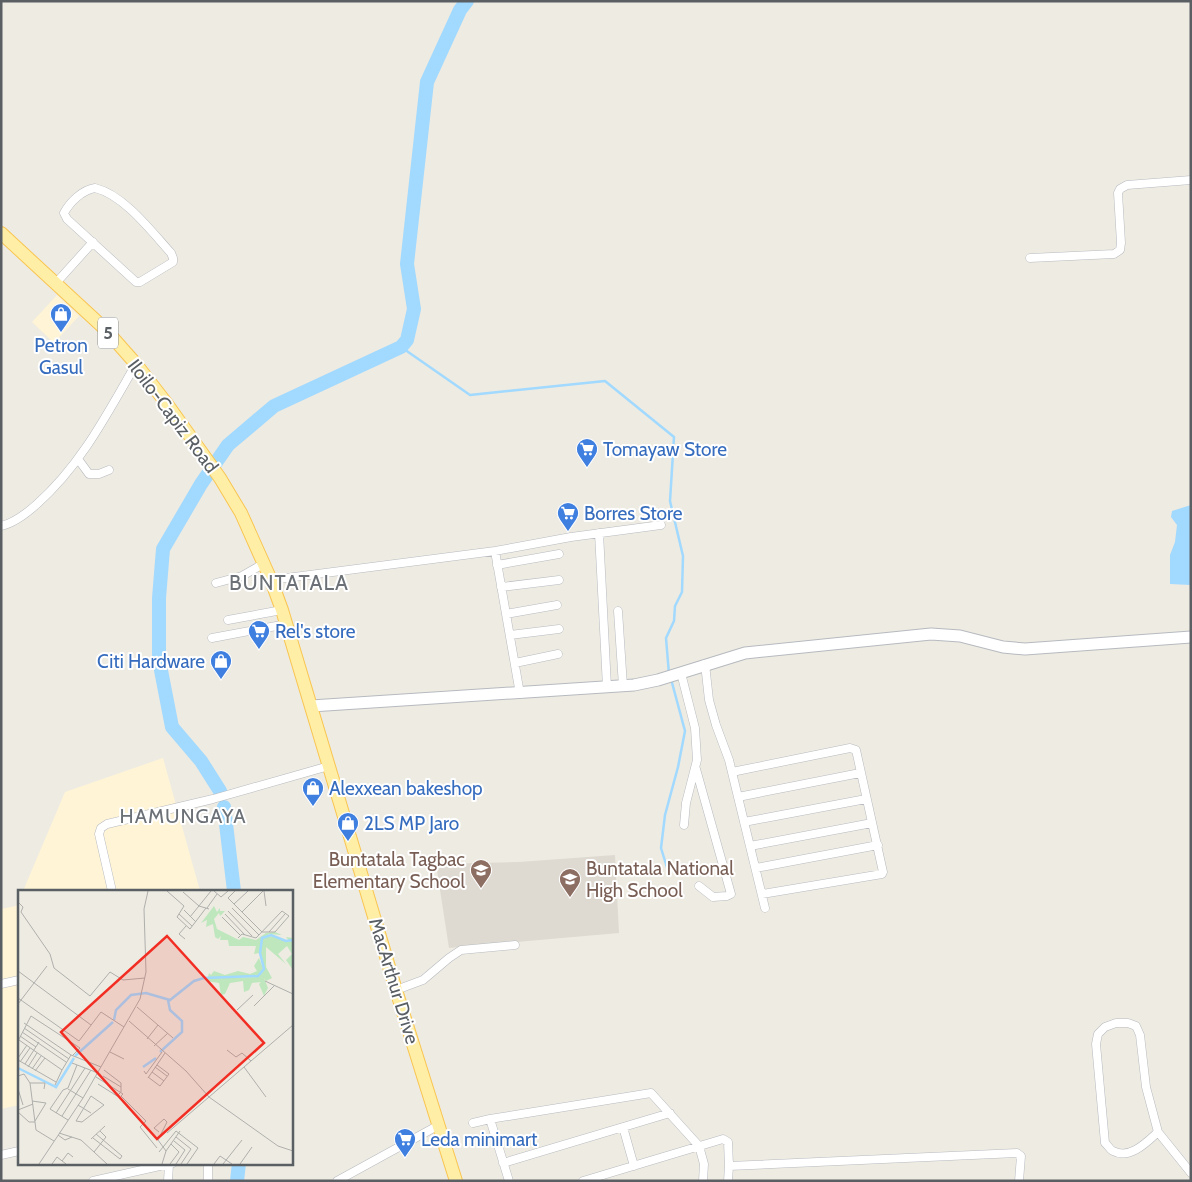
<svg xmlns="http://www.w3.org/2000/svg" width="1192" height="1182" font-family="Cabin,sans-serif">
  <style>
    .commercial { fill: #fff4d6 }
    .education { fill: #dedad1 }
    .water { fill: #a1d9ff }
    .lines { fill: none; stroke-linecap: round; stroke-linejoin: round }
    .stream { stroke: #a1d9ff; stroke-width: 2.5 }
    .river { stroke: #a1d9ff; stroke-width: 14 }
    .street-casing { stroke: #b7babf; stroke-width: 9 }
    .secondary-casing { stroke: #b6babf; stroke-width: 13 }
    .primary-casing { stroke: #f9c551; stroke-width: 14 }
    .street { stroke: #fff; stroke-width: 8 }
    .secondary { stroke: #fff; stroke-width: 11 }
    .primary { stroke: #ffeea6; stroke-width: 12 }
    .labels { text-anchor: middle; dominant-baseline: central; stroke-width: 4; stroke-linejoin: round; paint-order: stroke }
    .shield { fill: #fff; stroke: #8c8f92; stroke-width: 1 }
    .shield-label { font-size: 18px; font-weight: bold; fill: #5a5f64 }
    .shop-label { font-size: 19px; fill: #366cbe; stroke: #fff; text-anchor: start }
    .street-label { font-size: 19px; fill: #5a5f64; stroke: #fff }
    .education-label { font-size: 19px; fill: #785e54; stroke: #fff; text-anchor: end }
    .neighbourhood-label { font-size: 20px; letter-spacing: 1px; fill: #6b7176; stroke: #fff }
    .quarter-label { font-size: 21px; letter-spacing: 1px; fill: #6b7176; stroke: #fff }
    .inset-river { fill: none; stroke: #a1d9ff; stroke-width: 2.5 }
    .inset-road { fill: none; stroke: #afafac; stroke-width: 1 }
    .view { fill: #f22e24; fill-opacity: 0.15; stroke: #f22e24; stroke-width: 2.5 }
    .inset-edge { fill: none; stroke: #5a5f64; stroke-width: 2.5 }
  </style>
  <rect width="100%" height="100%" fill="#eeebe2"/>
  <path class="commercial" d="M57 295 79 316 54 343 32 322Z
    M163 758 200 891H23L65 792Z
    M19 900V1105L1 1109V909L16 906Z"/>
  <path class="education" d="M615 855 619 933 449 948 436 864 519 862Z"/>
  <path class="water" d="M1191 505V585L1170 584V555L1175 542 1177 525 1171 517 1172 511Z"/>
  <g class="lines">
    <path class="stream" d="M401 347 470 395 605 381 674 437 670 501 683 556 682 592 675 606 674 621 666 638 669 674
      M669 874 661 848 665 815 678 767 685 731 671 679"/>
    <path class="river" d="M220 791 201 761 172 727 159 660V598L163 549 201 484 228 445 274 406 401 347 407 340 414 309 407 264 427 82 460 10 467 1
      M224 807 234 891
      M237 1181 239 1163"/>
    <g class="street-casing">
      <path id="street" d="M95 188C124 195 151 231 171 253L173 258V262L140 282H136L67 219 64 213C70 202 82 190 95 188Z
        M1030 258 1114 254 1120 250 1121 243 1118 193 1120 189 1127 185 1191 180
        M56 283 93 242
        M78 459 89 474H99L109 470
        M1 526C15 523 27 513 37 504 81 465 107 414 136 364
        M599 533 607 687
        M495 551 520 694
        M497 565 559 554
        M271 580 495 551 571 537 661 525
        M216 583 242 576 263 564
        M501 587 559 580
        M618 611 623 686
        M506 614 557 605
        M228 620 282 610
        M510 635 559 629
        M212 638 287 624
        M515 663 558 654
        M705 664 709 700 716 725 729 760 765 908
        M681 673 695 728 697 760 686 803 684 825
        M696 769 731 894 727 896 713 897 699 886
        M732 772 850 748 856 750 883 872 882 874 762 894
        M738 797 860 773
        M744 822 866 799
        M750 846 872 823
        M756 868 878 845
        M112 891 99 834 101 828 107 824 213 799 329 766
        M1 984 19 980
        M396 990 423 980 449 958 461 950 515 945
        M490 1119 509 1181
        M473 1123 490 1119 651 1093 699 1146 704 1164 703 1181
        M623 1127 634 1166
        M1158 1132C1147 1142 1130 1160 1113 1151 1110 1150 1108 1145 1105 1143L1096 1044 1098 1034 1105 1027 1116 1023H1128L1136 1026 1140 1035 1146 1087 1158 1132 1191 1173
        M1 1155 19 1151
        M503 1163 670 1113
        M93 1181 173 1163
        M168 1181 169 1164
        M208 1181V1163
        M337 1181 439 1125
        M583 1181 723 1139 728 1142 729 1166 1017 1153 1021 1156 1019 1181
        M728 1181 729 1166"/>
    </g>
    <g class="secondary-casing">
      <path id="secondary" d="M311 706 634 685 658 680 745 653 931 634 960 636 1003 647 1025 649 1191 637"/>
    </g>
    <g class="primary-casing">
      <path id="primary" d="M1 233 105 329 136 364 167 404 220 478 241 513 271 580 282 610 396 990 456 1181"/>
    </g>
    <use href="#street" class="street"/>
    <use href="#secondary" class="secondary"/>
    <use href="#primary" class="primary"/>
  </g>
  <defs>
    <g id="shop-pin" transform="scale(1.125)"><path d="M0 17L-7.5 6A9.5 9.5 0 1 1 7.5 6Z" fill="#3f7fe0" stroke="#fff"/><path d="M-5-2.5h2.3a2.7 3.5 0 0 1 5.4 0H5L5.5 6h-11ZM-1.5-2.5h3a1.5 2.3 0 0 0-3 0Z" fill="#fff"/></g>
    <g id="supermarket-pin" transform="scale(1.125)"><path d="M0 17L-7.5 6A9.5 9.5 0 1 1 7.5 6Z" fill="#3f7fe0" stroke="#fff"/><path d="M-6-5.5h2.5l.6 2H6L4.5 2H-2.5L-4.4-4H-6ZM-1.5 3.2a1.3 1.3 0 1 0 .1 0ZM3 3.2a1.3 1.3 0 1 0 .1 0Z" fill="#fff"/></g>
    <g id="school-pin" transform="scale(1.125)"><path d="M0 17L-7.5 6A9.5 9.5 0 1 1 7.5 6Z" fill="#8d6e63" stroke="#fff"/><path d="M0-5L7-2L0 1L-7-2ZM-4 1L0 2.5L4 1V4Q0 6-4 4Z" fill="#fff"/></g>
  </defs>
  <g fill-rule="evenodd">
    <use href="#shop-pin" x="61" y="314"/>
    <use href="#supermarket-pin" x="587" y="449"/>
    <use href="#supermarket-pin" x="568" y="513"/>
    <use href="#supermarket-pin" x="259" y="631"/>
    <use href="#shop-pin" x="221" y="661"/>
    <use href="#shop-pin" x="313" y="788"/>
    <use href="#shop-pin" x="348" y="823"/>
    <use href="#school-pin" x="481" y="870"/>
    <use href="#school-pin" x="570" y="879"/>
    <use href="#supermarket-pin" x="405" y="1139"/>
  </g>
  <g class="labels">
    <rect class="shield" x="98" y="317.5" width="20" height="31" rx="4"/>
    <g class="shield-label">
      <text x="108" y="333">5</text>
    </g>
    <g class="shop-label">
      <text x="61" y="345" text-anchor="middle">Petron<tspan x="61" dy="22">Gasul</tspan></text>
      <text x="603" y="449">Tomayaw Store</text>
      <text x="584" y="513">Borres Store</text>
      <text x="275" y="631">Rel's store</text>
      <text x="205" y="661" text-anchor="end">Citi Hardware</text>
      <text x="329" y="788">Alexxean bakeshop</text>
      <text x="364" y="823">2LS MP Jaro</text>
      <text x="421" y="1139">Leda minimart</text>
    </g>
    <g class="street-label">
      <text transform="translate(173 416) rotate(53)">Iloilo-Capiz Road</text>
      <text transform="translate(394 981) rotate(73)">MacArthur Drive</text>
    </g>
    <g class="education-label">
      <text x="465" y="859">Buntatala Tagbac<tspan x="465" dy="22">Elementary School</tspan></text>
      <text x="586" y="868" text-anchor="start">Buntatala National<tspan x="586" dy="22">High School</tspan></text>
    </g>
    <g class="neighbourhood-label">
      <text x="183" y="816">HAMUNGAYA</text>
    </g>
    <g class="quarter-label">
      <text x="289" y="582">BUNTATALA</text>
    </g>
  </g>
  <g transform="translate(18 890)">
    <rect width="275" height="275" fill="#eeebe2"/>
    <path d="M196 16 199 22 202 18V21H207L202 26 201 23 196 29 199 39 221 50 225 47 238 50 248 43 257 42 264 45 252 44 245 47 258 46 268 52 271 51 268 47 275 48V80L268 70 274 64 269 56 260 64 268 74 248 57V77L254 88 248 91 246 88 250 98 246 106 241 94 243 92 234 93 231 100 226 102 225 91 212 93 207 104 203 105 201 93 189 91 191 83 193 85 196 81 207 85 220 81 232 84 239 81 236 76 241 68 245 78 242 85 215 88 240 87 246 80 242 63 244 48 241 63 236 64 238 56H211L210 50H202L203 46 200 49 197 47 195 34 188 37 189 30 183 33Z" fill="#bee7bd"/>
    <path class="inset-river" d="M96 130 98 120 113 105 128 103 152 110 176 91 186 88 240 86 246 79 242 63 244 48 253 45 268 51 275 50M142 162 164 142V131L152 120 150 110M57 166 95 132M125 177 138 168M0 178 38 197 56 168"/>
    <path class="inset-road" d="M149 1 166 16 159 27 172 39 188 18M196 1 203 7 210 1M217 1 210 8 244 42M246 1 248 16M165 2 181 16 191 19M0 12 5 17 3 22 32 64 36 78 72 106 92 82 105 90 127 88M216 14 230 1M189 18 199 4M214 18 241 45M166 20 178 32M210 21 234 46M224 22 245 1M161 24 174 36M207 24 227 45M172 27 193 1M204 27 223 46M244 42H251L267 24M220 48 224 44 238 48 264 21 271 26 257 42H251M167 49 161 44 168 36M0 81 73 135M247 91 275 104M16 93 29 76M0 108 61 151 83 122 106 137M0 114 16 93M236 116 257 95M119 117 155 148M219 120 235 105M111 131 168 181 191 207 260 256 275 261M6 133 53 165 83 177M6 138 51 169M4 142 48 172M2 146 18 157M129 149 140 135M1 150 44 180 53 165M0 151 13 126 62 158 54 166M136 156 150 143M209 160 218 167 224 163 233 171M92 162 106 169M0 168 9 155M0 170 38 192M2 172 12 158M54 173 80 183M7 174 21 152M10 177 19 163M137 177 149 186M226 177 248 207M14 179 23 166M17 181 27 168M126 181 128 184 144 162M134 182 146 191M0 186 6 184 12 193 18 240 36 251M85 186 103 197M78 187 105 204 103 206 128 231 122 237 139 258M130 187 142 196 151 184 139 175M130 188 147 163M12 193H27L26 199M80 194 99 206 103 202V193L86 180M37 195 44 180M50 198 45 200 32 219 50 230M50 198 59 175M0 199 5 215M50 199 65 208M73 206 86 215 64 232 58 231ZM14 211 28 213 17 231M60 215 73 223M0 220 15 214M0 222 11 232H17M38 223 67 178M44 226 73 180M146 229 149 232 140 250 148 261M141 242 136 238 146 229M41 243 63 250 89 274M149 243 275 135M40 245 47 250 54 247M158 247 173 259 163 274M75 248 102 269 104 266 78 244M73 249 87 236M156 251 167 260 158 274M76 262 88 247 82 241M141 262 158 241 180 258 169 274M44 271 50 263 55 267M21 274 65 208 122 109 128 82 126 19 130 1M34 274 39 267 48 274M144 274 148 261 162 241M152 274 161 262 153 254M196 274 202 266 214 274M205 274 224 250M222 274 234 257"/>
    <path class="view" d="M149 46 246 153 139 249 43 142Z"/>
    <rect width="275" height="275" class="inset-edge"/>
  </g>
  <rect width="1192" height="1182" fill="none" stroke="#5a5f64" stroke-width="5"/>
</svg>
